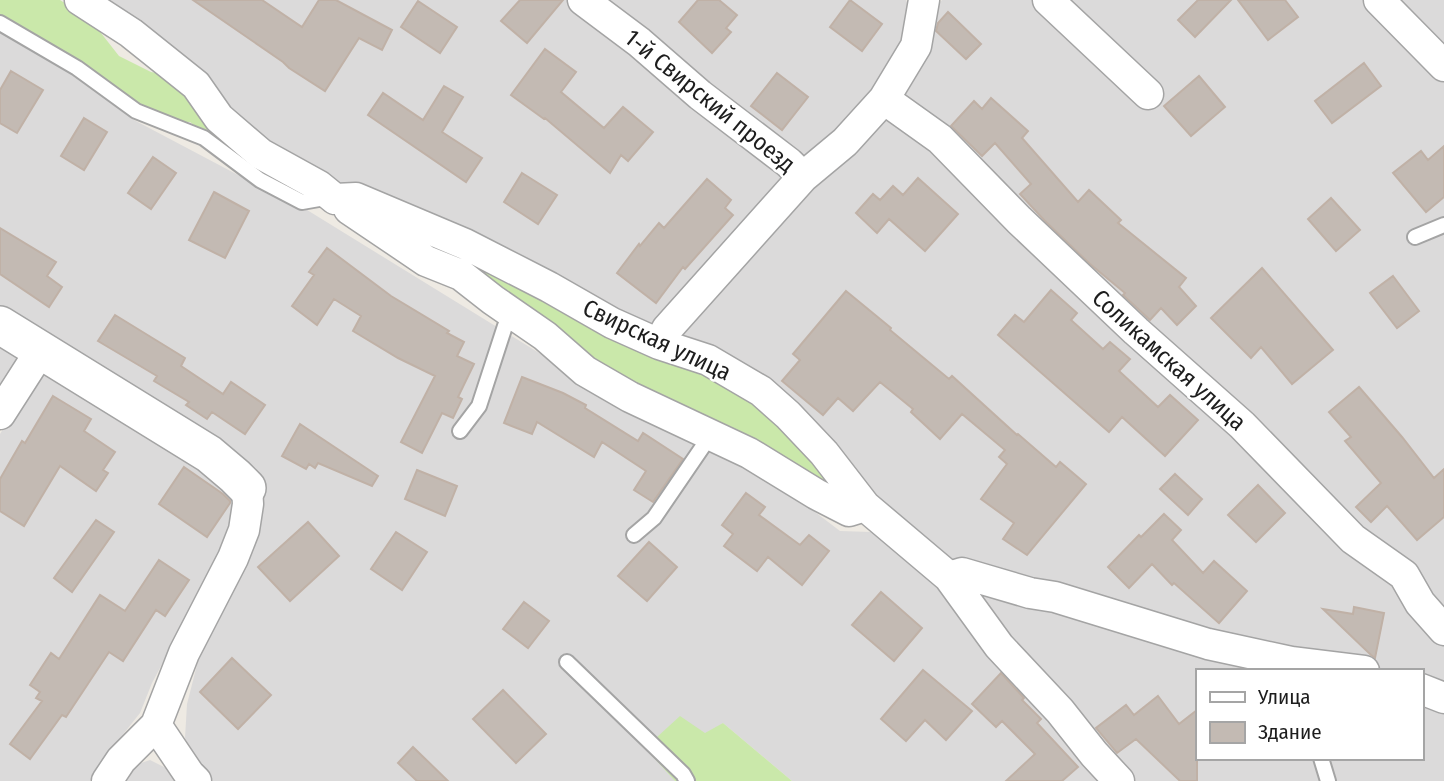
<svg xmlns="http://www.w3.org/2000/svg" width="1444" height="781" font-family="'Fira Sans Condensed',sans-serif">
  <style>
    .residential { fill: #dbdada }
    .grass { fill: #cae8aa }
    .building { fill: #c3bab3; stroke: #c0b1a6; stroke-width: 2 }
    .lines { fill: none; stroke-linecap: round; stroke-linejoin: round }
    .service-casing { stroke: #a4a4a4; stroke-width: 18 }
    .minor-casing { stroke: #a4a4a4; stroke-width: 33 }
    .tertiary-casing { stroke: #a4a4a4; stroke-width: 40 }
    .service { stroke: #fff; stroke-width: 14 }
    .minor { stroke: #fff; stroke-width: 30 }
    .tertiary { stroke: #fff; stroke-width: 37 }
    .labels { text-anchor: middle; dominant-baseline: central; stroke-width: 5; stroke-linejoin: round; paint-order: stroke }
    .street-label { font-size: 24px; fill: #1d1d1d; stroke: #fff }
  </style>
  <rect width="100%" height="100%" fill="#eeeae3"/>
  <path class="residential" d="M90 0H575L787 178 651 329 321 177 268 148Z
    M592 0H906L909 6 912 29 876 95 808 162Z
    M942 0H1363L1444 81V621L901 93 930 14Z
    M1394 0H1444V49Z
    M0 30 72 73 134 120 257 185 299 205 578 377 744 458 840 531 871 532 911 559 958 602 1107 781H792L723 723 673 777 675 781H213L199 767 185 738 187 704 198 661 230 586 261 500 0 309Z
    M883 116H896L1396 579 1444 639V690L1421 681V671H1388L1365 664 1205 635 972 569 933 552 681 339 679 333 753 239Z
    M0 340 21 353 0 399Z
    M41 373 51 374 199 463 234 494V528L152 683 140 713 109 752 90 781H0V434L35 377Z
    M969 585 1321 671H1197V758H1421V699L1444 709V781H1125Z
    M150 760 166 768 178 781H124L135 765Z"/>
  <path class="grass" d="M0 0H60L90 19 119 56 151 72 167 75 312 192 288 191 261 171 217 143 190 122H176L138 106 0 17Z
    M363 207 750 392 844 496 755 447 732 427 692 416 632 389 437 255Z
    M680 716 705 733 723 723 792 781H675L645 748Z"/>
  <path class="building" d="M193 0H262L302 27 319 0H336L392 30 382 50 359 38 325 91 289 68 283 62Z
    M520 0H563L527 43 501 21Z
    M698 0H719L737 15 726 28 731 32 712 53 679 22Z
    M850 0 882 24 862 51 830 27Z
    M1198 0H1231L1195 37 1178 20Z
    M1238 0H1285L1298 17 1268 40Z
    M418 1 457 27 440 53 401 27Z
    M948 12 981 44 966 59 936 31 938 23Z
    M545 49 576 72 561 92 604 128 623 107 653 132 628 161 621 155 610 173 545 118 544 119 511 95Z
    M1364 63 1381 86 1332 123 1315 101Z
    M11 71 43 90 17 133 0 123V90Z
    M777 73 808 97 782 130 751 106Z
    M1199 76 1225 107 1191 136 1164 106Z
    M444 86 463 97 442 132 482 158 466 182 368 115 383 93 423 120Z
    M991 98 1028 131 1022 138 1078 202 1089 190 1121 220 1118 223 1186 278 1179 287 1196 306 1177 325 1161 308 1150 320 1123 295 1125 293 1090 264 1045 221 1020 194 1031 184 995 143 982 156 951 126 974 101 982 109Z
    M84 118 107 132 84 170 61 156Z
    M1444 146V197L1426 212 1393 173 1421 151 1428 160Z
    M153 157 176 173 151 209 128 193Z
    M522 173 557 195 538 224 504 202Z
    M918 178 958 214 925 251 889 219 877 233 856 213 873 194 880 200 893 186 903 195Z
    M707 179 731 200 725 208 733 215 685 269 683 267 656 303 617 273 639 244 640 246 659 223 664 228Z
    M214 192 249 211 225 258 189 240Z
    M1331 198 1360 230 1336 251 1308 219Z
    M0 228 56 262 47 276 62 287 49 307 0 274Z
    M327 248 391 296 449 331 447 333 464 342 457 356 474 364 458 397 462 399 453 418 442 413 422 453 401 442 435 376 398 358 353 331 361 316 334 299 317 325 292 306 314 275 309 272Z
    M1262 268 1333 350 1292 384 1261 347 1251 358 1211 318Z
    M1393 276 1419 311 1397 328 1370 293Z
    M1051 290 1077 313 1071 320 1103 349 1110 342 1130 359 1119 371 1158 407 1170 395 1198 420 1165 456 1122 417 1109 432 998 335 1015 315 1024 322Z
    M846 291 891 328 890 330 949 379 952 376 1017 435 1018 434 1056 467 1060 462 1086 484 1027 555 1003 539 1014 523 981 499 1007 464 999 457 1005 450 962 414 940 439 911 412 913 409 880 382 853 411 838 398 823 415 782 381 800 360 793 354Z
    M115 315 185 358 181 366 223 394 231 382 265 405 245 434 212 412 207 419 186 405 189 402 154 381 157 376 98 341Z
    M522 377 563 393 586 405 585 408 638 441 643 433 683 459 653 502 634 490 646 471 602 442 594 457 537 422 532 434 504 423Z
    M1359 387 1402 437 1434 478 1444 469V517L1417 540 1387 506 1371 522 1356 507 1381 483 1345 441 1351 437 1329 412Z
    M53 396 91 419 84 431 115 452 103 470 108 473 96 491 60 466 24 526 0 511V479L22 441 25 443Z
    M300 424 378 476 372 486 318 463 315 468 309 464 306 469 282 456Z
    M184 467 223 494 230 501V503L207 537 159 504Z
    M417 470 457 486 445 516 405 499Z
    M1175 474 1202 499 1188 515 1160 489Z
    M1258 485 1285 513 1256 542 1228 515Z
    M746 493 765 507 759 515 800 545 809 535 829 551 802 585 768 557 757 571 724 546 733 534 722 525Z
    M1164 514 1181 530 1172 540 1203 573 1214 561 1247 591 1219 623 1174 583 1172 585 1152 564 1129 588 1108 567 1139 535 1141 537Z
    M96 520 114 532 72 592 54 578Z
    M308 522 339 556 290 601 258 567Z
    M396 532 427 552 402 590 371 569Z
    M649 542 677 567 647 601 618 576Z
    M159 560 189 580 165 616 156 610 123 661 109 652 66 717 62 715 30 759 10 744 42 701 36 698 40 692 30 685 51 653 59 659 100 595 125 611Z
    M881 592 922 628 894 661 852 625Z
    M524 602 549 621 528 648 503 629Z
    M1354 607 1384 613 1375 658 1371 655 1323 609 1353 614Z
    M232 658 271 695 238 729 200 692Z
    M923 670 972 711 946 740 925 720 906 741 881 719Z
    M1001 673 1024 698 1022 700 1041 719 1037 723 1078 767 1062 781H1006L1035 754 1002 721 996 727 972 704Z
    M503 690 546 734 516 763 473 719Z
    M1158 696 1179 724 1197 710V781H1180L1136 739 1117 753 1096 728 1126 705 1134 715Z
    M413 747 448 781H417L398 763Z"/>
  <g class="lines">
    <g class="service-casing">
      <path id="service" d="M0 23 77 68 136 111 204 138 260 180 302 202 319 199H332
        M1415 237 1444 225
        M460 431 479 406 505 326 515 315
        M634 535 654 518 710 436
        M567 662 683 774 687 781
        M1321 758 1328 781"/>
    </g>
    <g class="minor-casing">
      <path id="minor" d="M80 0 131 33 196 85 219 118 261 154 319 186 335 199 356 198 465 244 549 287 612 323 659 344 708 360 761 391 788 415 824 453 865 506 949 577 999 646 1060 711 1094 754 1119 781
        M583 0 639 42 700 95 789 163 803 177
        M1048 0 1148 94
        M1379 0 1444 66
        M884 99 940 139 1019 220 1136 331 1242 425 1353 539 1404 575 1420 603 1444 630
        M349 209 426 261 461 275 493 300 545 336 585 371 630 397 749 453 816 494 849 511 865 506
        M659 344 667 329 803 177 845 142 884 99 916 46 924 0
        M0 414 41 350
        M949 577 962 573 1030 593 1055 597 1208 644 1291 662 1364 671
        M1421 689 1444 698
        M156 725 189 774 196 781
        M107 781 121 760 156 725 184 653 233 558 244 530 248 504 247 488"/>
    </g>
    <g class="tertiary-casing">
      <path id="tertiary" d="M0 325 209 454 235 476 247 488"/>
    </g>
    <use href="#service" class="service"/>
    <use href="#minor" class="minor"/>
    <use href="#tertiary" class="tertiary"/>
  </g>
  <g class="labels">
    <g class="street-label">
      <text transform="translate(710 101) rotate(39)">1-й Свирский проезд</text>
      <text transform="translate(657 340) rotate(25)">Свирская улица</text>
      <text transform="translate(1169 360) rotate(42)">Соликамская улица</text>
    </g>
  </g>
  <rect x="1196" y="669" width="228" height="91" fill="#ffffff" stroke="#a5a5a5" stroke-width="2"/>
  <rect x="1210" y="692" width="35" height="10" fill="#ffffff" stroke="#a5a5a5" stroke-width="2"/>
  <text x="1258" y="704" font-size="21" fill="#1d1d1d">Улица</text>
  <rect x="1210" y="722" width="35" height="21" fill="#c3bab3" stroke="#a5a5a5" stroke-width="2"/>
  <text x="1258" y="739" font-size="21" fill="#1d1d1d">Здание</text>
</svg>
